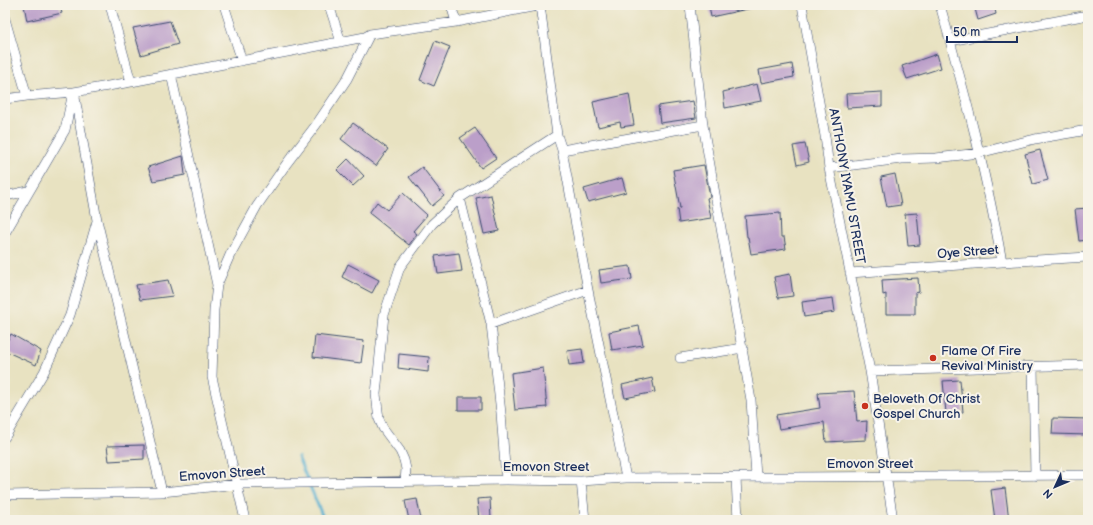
<svg xmlns="http://www.w3.org/2000/svg" width="1093" height="525" font-family="'Balsamiq Sans',sans-serif">
  <style>
    .lines { fill: none; stroke-linecap: round; stroke-linejoin: round }
    .stream { stroke: #52afd0; stroke-width: 3 }
    .building { fill: #bb9fc9 }
    .minor-casing { stroke: #3a4a6d; stroke-width: 10 }
    .minor { stroke: #fff; stroke-width: 9 }
    .poi-dot { fill: #c8321e; stroke: #f7f3e8; stroke-width: 1.5 }
    .labels { text-anchor: middle; dominant-baseline: central; stroke-width: 4; stroke-linejoin: round; paint-order: stroke }
    .street-label { font-size: 13px; fill: #1b2f5e; stroke: #f7f3e8 }
    .poi-label { font-size: 13px; fill: #1b2f5e; stroke: #f7f3e8; text-anchor: start }
  </style>
  <rect width="100%" height="100%" fill="#f7f3e8"/>
  <filter id="ink" filterUnits="userSpaceOnUse"><feTurbulence type="fractalNoise" baseFrequency=".025" numOctaves="2"/><feDisplacementMap in="SourceGraphic" scale="8" xChannelSelector="R" yChannelSelector="G"/><feConvolveMatrix kernelMatrix="1 2 1 2 8 2 1 2 1" color-interpolation-filters="sRGB"/></filter>
  <filter id="wash" filterUnits="userSpaceOnUse"><feTurbulence type="fractalNoise" baseFrequency=".012" numOctaves="4" result="noise"/><feDisplacementMap in="SourceGraphic" scale="16" xChannelSelector="R" yChannelSelector="G"/><feGaussianBlur stdDeviation="0.9" result="paint"/><feColorMatrix in="noise" values="0 0 0 0 0 0 0 0 0 0 0 0 0 0 0 0 0 1.4 0 .05"/><feComposite in="paint" operator="in"/></filter>
  <g filter="url(#wash)">
    <rect width="100%" height="100%" fill="#e8e2c1"/>
    <g class="lines">
      <path class="stream" d="M298 457 324 520"/>
    </g>
    <g id="blocks">
      <path class="building" d="M24 5H59L62 13 27 21Z
        M709 5H752V8L711 17Z
        M974 5H994L996 14 978 20Z
        M170 21 178 44 141 55 133 28Z
        M435 41 450 47 434 86 420 80Z
        M937 54 941 68 907 79 902 66Z
        M792 64 794 77 761 83 759 70Z
        M757 84 761 101 725 108 723 92Z
        M882 92V106L847 108 846 94Z
        M629 94 634 125 621 127 620 122 598 127 593 102Z
        M693 101 696 118 660 123 658 106Z
        M353 123 388 149 376 166 341 139Z
        M475 128 496 158 481 168 460 138Z
        M805 144 809 162 797 165 793 146Z
        M1040 150 1048 180 1033 184 1025 154Z
        M183 156 185 175 153 181 148 167Z
        M348 159 364 176 353 186 337 170Z
        M704 165 710 197 707 198 711 218 679 223 677 209 680 208 673 170Z
        M422 167 444 196 432 206 409 177Z
        M895 174 901 205 887 207 881 177Z
        M622 178 626 192 588 202 584 189Z
        M403 193 427 215 413 231 417 234 409 245 369 213 377 202 387 210Z
        M491 195 499 231 484 234 476 198Z
        M1088 208V240L1079 241 1075 209Z
        M780 213 781 237H784L786 249 751 254 748 237H747L745 216Z
        M917 213 920 245 908 246 905 214Z
        M459 253 462 271 438 274 435 256Z
        M348 264 379 280 372 293 342 277Z
        M630 266 632 279 601 283 599 270Z
        M790 274 793 296 778 298 774 277Z
        M918 278 919 292 915 293V314H886V294L883 295 882 280Z
        M168 280 173 296 140 300 136 285Z
        M833 298 835 312 804 317 802 302Z
        M639 326 643 345 612 350 609 332Z
        M11 334 41 351 36 365 5 351V345Z
        M315 335 364 341 361 363 313 357Z
        M582 349 584 363 569 365 567 351Z
        M399 354 429 357 428 372 398 368Z
        M543 368 547 407 515 410 511 373Z
        M652 378 655 392 625 398 622 385Z
        M960 380 963 412 946 413 943 381Z
        M854 391 857 422 867 421 866 440 826 442 824 422 779 429 776 415 820 408 818 393Z
        M458 397H481V410H458Z
        M1053 418 1088 419V435L1052 434Z
        M144 445V459L109 461 107 446Z
        M1005 488 1009 520H995L991 490Z
        M490 498 491 520H479L477 499Z
        M417 499 421 520H409L405 501Z"/>
    </g>
  </g>
  <g filter="url(#ink)">
    <use href="#blocks" fill-opacity="0" stroke="#3a4a6d" stroke-width="1"/>
    <g class="lines">
      <g class="minor-casing">
        <path id="minor" d="M110 5 131 82
          M224 5 242 61
          M329 5 341 42
          M451 5 456 22
          M540 5 557 135 562 150 588 290 626 478
          M690 5 703 125 751 400 756 477
          M802 5 825 136 829 168 870 371 893 520
          M940 5C964 90 987 175 1002 262
          M5 19 27 96
          M950 41 1088 15
          M171 74 217 285
          M74 92 97 220 162 492
          M5 99 27 96 74 92 131 82 365 37 370 34 456 22 542 5
          M562 150 703 125
          M829 168 902 159 936 158 979 153 1035 139 1088 130
          M5 196 28 191
          M460 198 491 324 501 413 506 480
          M5 233 65 130 72 97
          M850 273 1002 262 1088 257
          M491 324 588 290
          M680 358 743 348
          M1033 366 1035 476
          M870 371 1088 365
          M5 437 44 372 70 315 97 221
          M736 477 738 520
          M581 481 585 520
          M405 482 406 469 404 460 400 451 383 428 379 419 376 394 384 315 400 267 432 224 460 198 557 135
          M5 495 162 492 238 484 506 480 581 481 626 478 1088 475
          M245 520 212 377 214 310 217 285 230 255 257 206 287 163 316 125 347 79 370 34"/>
      </g>
      <use href="#minor" class="minor"/>
    </g>
  </g>
  <g class="poi-dot">
    <circle cx="933" cy="358" r="4"/>
    <circle cx="865" cy="406" r="4"/>
  </g>
  <g class="labels">
    <g class="street-label">
      <text transform="translate(847 186) rotate(80)">ANTHONY IYAMU STREET</text>
      <text transform="translate(968 252) rotate(-4)">Oye Street</text>
      <text x="870" y="464">Emovon Street</text>
      <text x="546" y="467">Emovon Street</text>
      <text transform="translate(222 474) rotate(-4)">Emovon Street</text>
    </g>
    <g class="poi-label">
      <text x="941" y="351">Flame Of Fire<tspan x="941" dy="15">Revival Ministry</tspan></text>
      <text x="873" y="399">Beloveth Of Christ<tspan x="873" dy="15">Gospel Church</tspan></text>
    </g>
  </g>
  <rect width="1093" height="525" fill="none" stroke="#f7f3e8" stroke-width="20"/>
  <g transform="translate(1055 487) rotate(226)" stroke="#f7f3e8" stroke-width="3" paint-order="stroke">
  <path d="M0-3L7 15L0 10L-7 15Z" fill="#1b2f5e"/>
  <text y="-6" font-size="11" font-weight="bold" text-anchor="middle" fill="#1b2f5e">N</text>
  </g>
  <path d="M947 36v6h70v-6" fill="none" stroke="#1b2f5e" stroke-width="2"/>
  <text x="953" y="36" font-size="12" fill="#1b2f5e" stroke="#f7f3e8" stroke-width="3" paint-order="stroke">50 m</text>
</svg>
